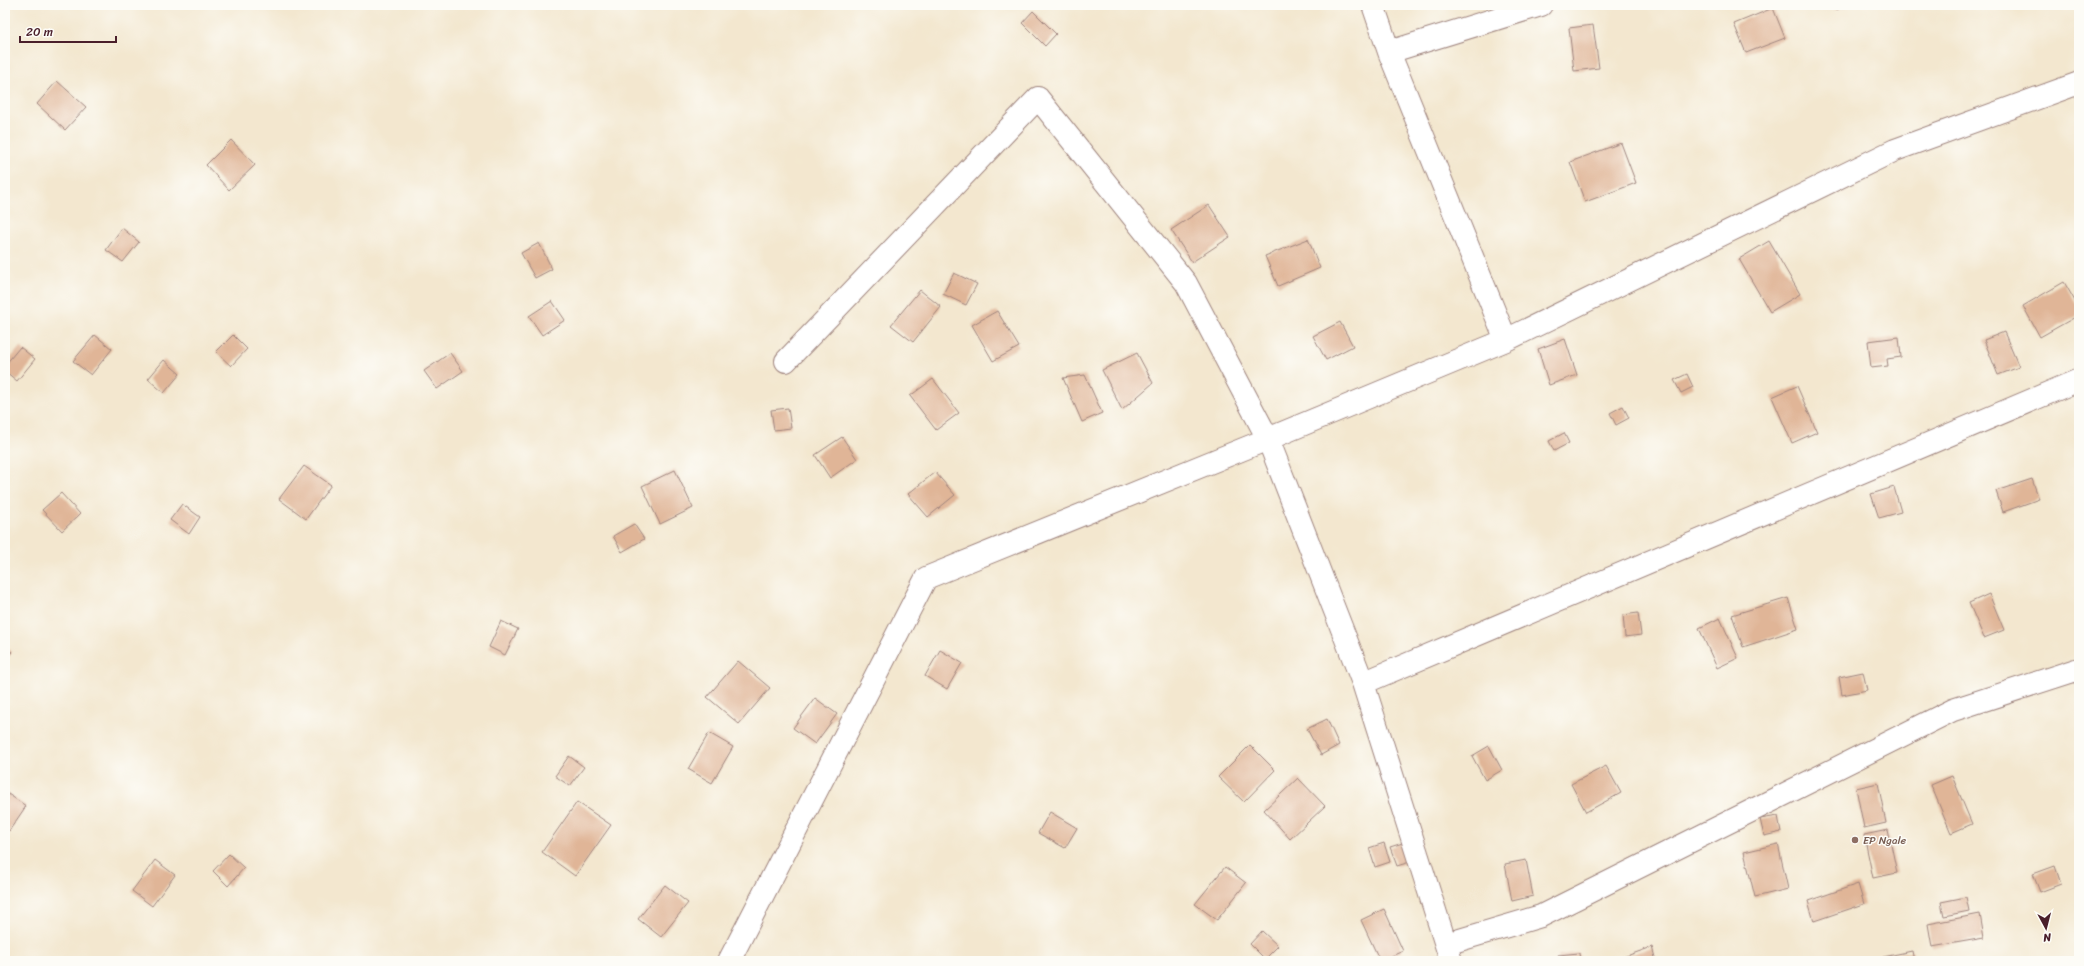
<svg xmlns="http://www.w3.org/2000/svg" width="2084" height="966" font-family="Sriracha,sans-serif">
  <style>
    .building { fill: #e0b597 }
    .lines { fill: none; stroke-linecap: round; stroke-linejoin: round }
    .street-casing { stroke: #9e837d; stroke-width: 24 }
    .street { stroke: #fff; stroke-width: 22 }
    .education-dot { fill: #8d6e63; stroke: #fdfcf7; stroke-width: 1.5 }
    .labels { text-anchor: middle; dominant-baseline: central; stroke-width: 3; stroke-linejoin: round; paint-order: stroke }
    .education-label { font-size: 11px; fill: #785e54; stroke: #fdfcf7; text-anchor: start }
  </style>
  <rect width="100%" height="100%" fill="#fdfcf7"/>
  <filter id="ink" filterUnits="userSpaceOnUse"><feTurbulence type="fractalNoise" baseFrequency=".025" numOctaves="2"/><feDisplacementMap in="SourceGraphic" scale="8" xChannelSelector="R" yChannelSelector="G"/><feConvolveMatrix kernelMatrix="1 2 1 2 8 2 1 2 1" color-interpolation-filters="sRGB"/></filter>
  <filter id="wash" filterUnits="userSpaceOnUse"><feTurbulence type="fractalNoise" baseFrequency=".012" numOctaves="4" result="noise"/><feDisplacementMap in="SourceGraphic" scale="16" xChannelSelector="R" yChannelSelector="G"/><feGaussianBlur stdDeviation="0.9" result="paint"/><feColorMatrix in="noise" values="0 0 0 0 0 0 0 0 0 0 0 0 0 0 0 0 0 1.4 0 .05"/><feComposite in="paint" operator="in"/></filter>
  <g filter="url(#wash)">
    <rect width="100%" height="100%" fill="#f3e7cf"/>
    <g id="blocks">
      <path class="building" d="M1834 5H1850L1835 10Z
        M1773 8 1785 38 1746 53 1734 24Z
        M1033 11 1056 34 1045 46 1022 23Z
        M1593 25 1599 68 1574 71 1569 28Z
        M57 81 86 107 65 130 37 104Z
        M231 140 255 165 229 190 206 165Z
        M1621 143 1636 183 1585 202 1570 162Z
        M1209 205 1230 237 1192 262 1171 230Z
        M122 228 139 242 123 262 106 250Z
        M1308 239 1320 268 1278 286 1265 256Z
        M1769 241 1800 294 1770 312 1739 259Z
        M539 243 552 269 535 278 521 253Z
        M954 273 977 284 966 305 943 294Z
        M2064 282 2079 308V315L2040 337 2023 306Z
        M920 290 941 307 913 342 891 325Z
        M552 301 565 320 542 335 529 316Z
        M997 311 1019 347 993 361 972 325Z
        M1340 322 1353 346 1326 360 1313 336Z
        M2004 332 2019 367 1998 375 1984 340Z
        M95 335 112 349 91 375 73 361Z
        M233 335 247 349 231 366 216 352Z
        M1899 337 1901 357 1887 359 1888 366 1871 368 1868 341Z
        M1565 339 1577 375 1549 385 1538 349Z
        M20 347 35 359 17 381 5 371V365Z
        M450 353 463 371 437 389 424 371Z
        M1137 353 1153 383 1122 410 1102 370Z
        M164 360 180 374 164 393 148 379Z
        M1687 374 1693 387 1681 393 1674 380Z
        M1085 375 1102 413 1082 422 1063 378Z
        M933 379 959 413 936 430 910 396Z
        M1797 386 1817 432 1792 443 1772 397Z
        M1623 406 1629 418 1616 425 1610 413Z
        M788 408 791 428 774 430 771 410Z
        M1564 433 1569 443 1554 451 1549 441Z
        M842 437 857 459 830 478 815 455Z
        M304 466 331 485 306 519 279 499Z
        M675 470 693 508 660 524 642 486Z
        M935 472 955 495 928 517 908 494Z
        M2032 479 2039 499 2003 512 1996 491Z
        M1894 487 1901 512 1879 518 1871 494Z
        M61 493 80 514 62 531 42 510Z
        M182 504 200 517 189 534 170 520Z
        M634 524 644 539 622 552 613 536Z
        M1989 594 2004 630 1984 638 1969 603Z
        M1788 598 1798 629 1743 647 1732 615Z
        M1638 613 1641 635 1625 637 1623 615Z
        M1720 618 1738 658 1717 668 1699 628Z
        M501 621 518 629 505 655 489 647Z
        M5 646 12 652 5 660Z
        M940 650 962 663 947 689 925 676Z
        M738 661 770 688 739 724 707 697Z
        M1863 672 1867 690 1842 695 1839 677Z
        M815 698 837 714 815 744 793 728Z
        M1327 719 1339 745 1321 755 1307 729Z
        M709 733 733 747 712 783 688 769Z
        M1250 745 1275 770 1244 802 1218 777Z
        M1489 746 1502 770 1485 780 1472 756Z
        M569 756 584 767 570 786 555 776Z
        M1606 766 1621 793 1586 812 1571 784Z
        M1952 776 1972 824 1951 833 1931 785Z
        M1298 778 1325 806 1290 839 1264 810Z
        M1878 783 1886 823 1864 828 1856 788Z
        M5 792 26 806 9 831 5 828Z
        M577 802 611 825 575 876 542 852Z
        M1050 812 1077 828 1065 848 1038 833Z
        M1778 816 1781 832 1764 836 1760 819Z
        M1888 830 1897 873 1873 878 1864 835Z
        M1406 842 1413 861 1397 866 1390 847Z
        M1384 843 1390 862 1375 867 1369 848Z
        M1778 844 1788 889 1755 897 1744 852Z
        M229 854 244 868 228 886 213 871Z
        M155 860 175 875 152 906 132 891Z
        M1526 860 1533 896 1512 901 1505 864Z
        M2055 866 2061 884 2040 892 2033 874Z
        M1225 867 1246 883 1217 920 1195 904Z
        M1858 884 1864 904 1814 921 1808 901Z
        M665 885 688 903 661 937 638 919Z
        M1966 897 1969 911 1944 916 1941 902Z
        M1384 909 1403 951 1380 961 1361 920Z
        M1980 914 1984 938 1932 947 1928 924Z
        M1262 931 1278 946 1265 959 1250 944Z
        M1652 947 1656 961H1612Z
        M1912 951 1914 961H1884L1883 957Z
        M1579 953 1580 961H1559L1558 955Z"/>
    </g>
  </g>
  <g filter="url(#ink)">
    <use href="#blocks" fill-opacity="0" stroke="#9e837d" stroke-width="1"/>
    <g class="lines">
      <g class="street-casing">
        <path id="street" d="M1373 5 1389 52 1506 340
          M1389 52 1541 5
          M786 361 1038 98 1186 283 1268 439 1363 683 1451 961
          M1363 683 2079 380
          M1446 944 1541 916 1953 710 2079 669
          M729 961 926 578 1268 439 1506 340 1895 150 2079 83"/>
      </g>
      <use href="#street" class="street"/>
    </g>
  </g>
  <circle class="education-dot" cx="1855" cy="840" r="4"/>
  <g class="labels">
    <g class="education-label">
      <text x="1863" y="840">EP Ngale</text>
    </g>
  </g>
  <rect width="2084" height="966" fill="none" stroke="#fdfcf7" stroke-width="20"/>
  <g transform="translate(2046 928) rotate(173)" stroke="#fdfcf7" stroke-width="3" paint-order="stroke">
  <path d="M0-3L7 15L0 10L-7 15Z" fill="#4a1f2b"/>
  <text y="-6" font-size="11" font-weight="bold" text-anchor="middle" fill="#4a1f2b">N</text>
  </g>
  <path d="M20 36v6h96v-6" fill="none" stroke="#4a1f2b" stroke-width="2"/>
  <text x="26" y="36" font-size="12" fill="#4a1f2b" stroke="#fdfcf7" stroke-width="3" paint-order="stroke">20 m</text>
</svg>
